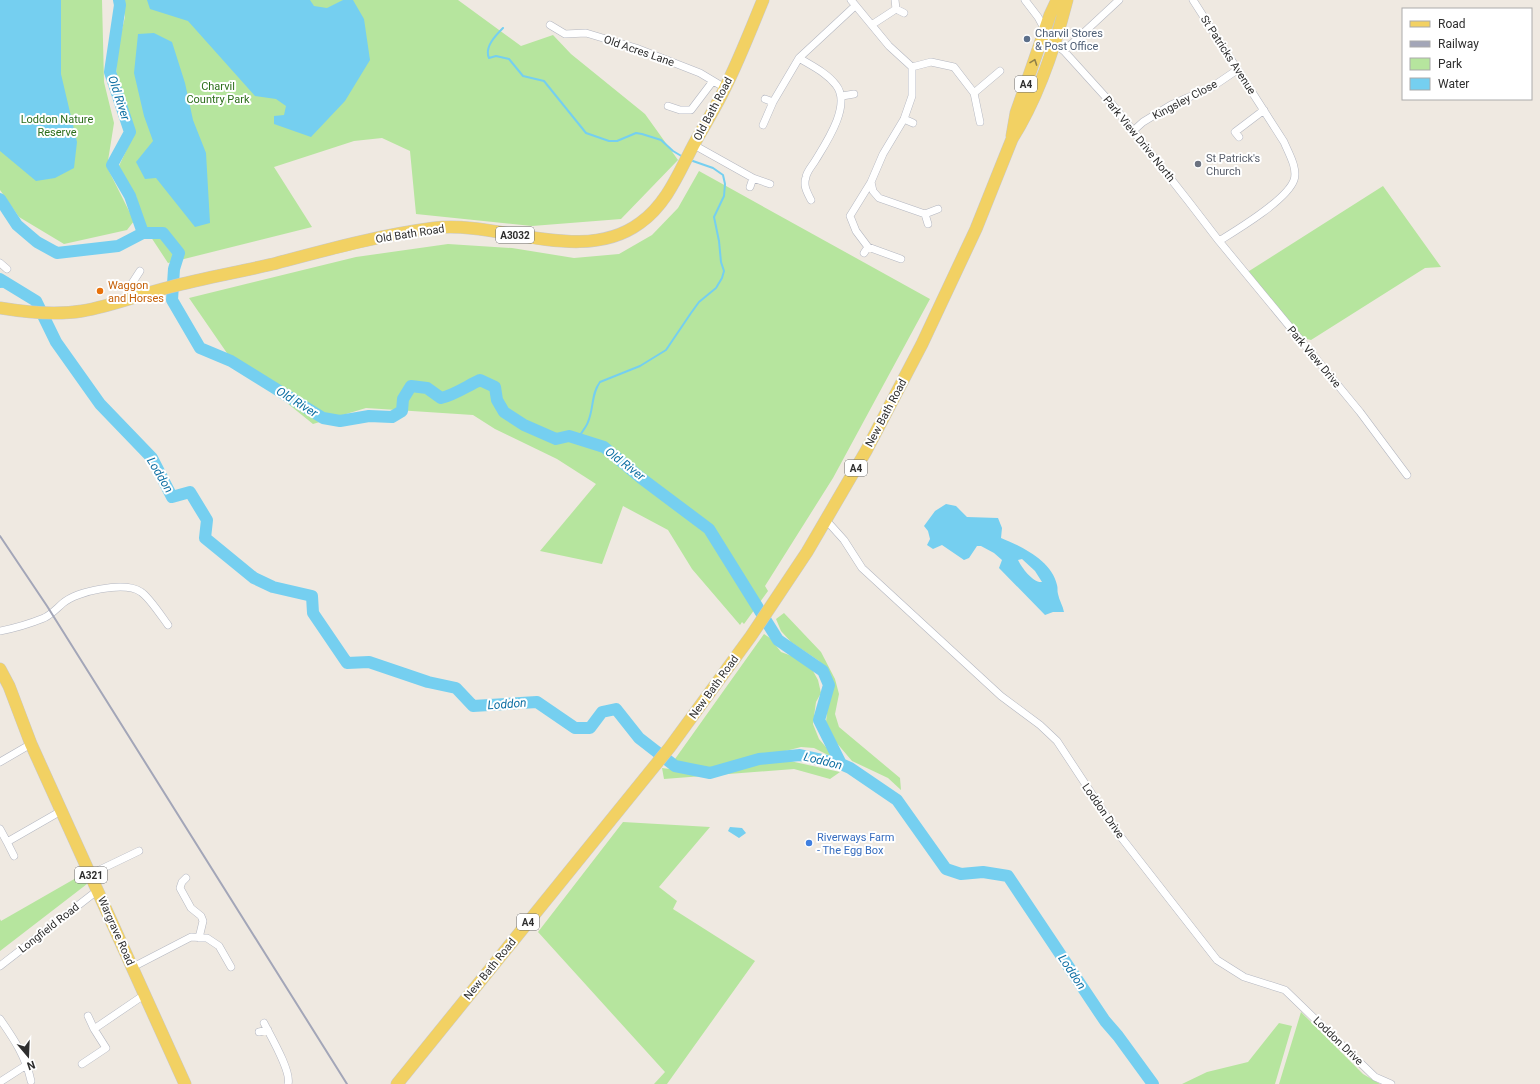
<svg xmlns="http://www.w3.org/2000/svg" width="1540" height="1084" font-family="Roboto,sans-serif">
  <style>
    .green { fill: #b6e59e }
    .water { fill: #75cff0; fill-rule: evenodd }
    .lines { fill: none; stroke-linecap: round; stroke-linejoin: round }
    .stream { stroke: #75cff0; stroke-width: 2 }
    .river { stroke: #75cff0; stroke-width: 12 }
    .minor-casing { stroke: #b4b7c1; stroke-width: 8 }
    .primary-casing { stroke: #c9c9c9; stroke-width: 13 }
    .minor { stroke: #fff; stroke-width: 7 }
    .primary { stroke: #f2d163; stroke-width: 12 }
    .rail { stroke: #a3a6b8; stroke-width: 2 }
    .oneway { stroke: #908048 }
    .service-dot { fill: #5c6f8a; stroke: #fff; stroke-width: 1.5 }
    .worship-dot { fill: #6b7280; stroke: #fff; stroke-width: 1.5 }
    .food-dot { fill: #e8710a; stroke: #fff; stroke-width: 1.5 }
    .shop-dot { fill: #3f7fe0; stroke: #fff; stroke-width: 1.5 }
    .labels { text-anchor: middle; dominant-baseline: central; stroke-width: 4; stroke-linejoin: round; paint-order: stroke }
    .shield { fill: #fff; stroke: #6d6d6d; stroke-width: 1 }
    .shield-label { font-size: 10px; font-weight: bold; fill: #2e2e2e }
    .service-label { font-size: 11px; fill: #4e5e75; stroke: #fff; text-anchor: start }
    .street-label { font-size: 11px; fill: #2e2e2e; stroke: #fff }
    .park-label { font-size: 11px; fill: #2c6e1b; stroke: #fff }
    .worship-label { font-size: 11px; fill: #5b616d; stroke: #fff; text-anchor: start }
    .food-label { font-size: 11px; fill: #c56008; stroke: #fff; text-anchor: start }
    .shop-label { font-size: 11px; fill: #366cbe; stroke: #fff; text-anchor: start }
    .water-label { font-size: 12px; font-style: italic; fill: #0d6fa3; stroke: #fff }
  </style>
  <rect width="100%" height="100%" fill="#efe9e1"/>
  <path class="green" d="M0 0H102L104 82 114 123 107 167 134 221 127 230 64 244 19 217 0 190Z
    M122 0H458L521 46 553 35 571 54 645 114 678 160 621 219 532 226 416 214 410 151 382 138 354 141 274 167 312 227 168 263 145 228 136 196 118 168 134 134 116 77 117 50 125 17Z
    M699 171 930 299 833 478 765 586 768 591 744 624 742 622 740 625 692 569 668 530 623 506 602 564 540 551 596 484 557 459 495 429 473 415 366 408 313 424 229 356 189 298 356 257 448 244 512 248 574 258 619 254 652 235 678 208Z
    M1383 186 1441 267 1425 268 1311 340 1300 337 1246 273Z
    M784 613 821 652 835 679 839 694 835 714 839 727 900 778 901 790 888 778 852 761 830 735 826 722 830 684 826 670 819 661 791 642 781 631 776 619Z
    M764 634 770 638 781 652 808 662 818 680 821 693 816 702 813 724 819 739 831 753 830 756 814 748 801 747 711 770 677 763 675 759Z
    M790 761 840 772 830 779 794 769 664 779 662 768 715 775 754 763Z
    M623 822 710 827 659 887 677 901 673 909 755 961 667 1084H654L665 1072 538 932Z
    M83 874 87 884 0 951V919L1 921Z
    M1301 1012 1363 1074 1380 1084H1279Z
    M1279 1023 1292 1026 1275 1084H1182L1207 1072 1248 1062Z"/>
  <path class="water" d="M0 0H61V74L77 142 74 168 55 178 36 181 0 151Z
    M147 0H310L314 6 327 8 343 0H353L364 19 370 60 345 101 311 137 274 124V116L284 115 286 106 276 99 255 96 188 21 150 9Z
    M154 33 172 42 185 83 193 120 206 153 210 223 195 227 156 178 145 179 136 162 153 141 144 116 134 73 138 34Z
    M946 504 956 506 967 517 998 518 1002 528 1001 538C1021 546 1052 561 1057 585 1058 588 1057 591 1058 594 1059 600 1063 606 1064 612H1053L1045 615 999 568 1002 560 994 553 981 546H977L969 558 964 560 942 545 933 549 927 545 930 539 928 531 924 526 935 511ZM1022 559 1035 571 1042 582C1033 583 1022 568 1018 560Z
    M730 827 742 828 746 833 739 838 728 831Z"/>
  <g class="lines">
    <path class="stream" d="M503 28C496 35 484 47 489 58L496 56 509 59 523 76 544 81 586 133 609 141H617L636 133 642 134 661 140 673 151 683 157
      M0 287 13 286
      M578 439C581 432 586 428 588 422 594 408 591 394 600 382L640 366 666 350 691 313 699 302 716 288 722 278 724 271 721 262 719 241 714 217 724 196 725 184 723 175 713 168 690 160"/>
    <path class="river" d="M119 0 120 5 110 72 130 132 112 165 130 196 143 233
      M0 199 17 225 37 242 57 253 118 246 143 233H163L179 253 174 269 172 300 200 348 231 361 323 418 340 421 369 416 392 417 402 411 403 399 411 386 427 388 441 398C454 395 467 386 480 380L495 387 497 400 504 412 524 425 556 439 569 436 604 447 641 478 709 529 778 640 823 671 829 685 819 720 841 764
      M0 279 36 301 56 342 100 404 152 458 172 497 190 492 207 520 205 538 254 578 273 587 312 596 313 613 347 663 369 662 428 682 456 688 473 706 537 702 575 728H590L602 712 616 709 639 738 675 766 710 773 759 759 800 755 841 764 850 768 897 800 946 869 961 874 983 872 1008 876 1105 1021 1118 1036 1153 1084"/>
    <g class="minor-casing">
      <path id="minor" d="M851 0 889 46 912 67 931 62 954 67 974 93 980 122
        M895 0 896 9
        M1025 0 1038 17 1051 41 1064 51 1112 104 1189 202 1219 241 1360 412 1407 475
        M1193 0 1284 142C1288 152 1298 168 1294 180 1287 200 1237 230 1219 241
        M873 24 896 9 904 13
        M550 25 565 34 586 33 636 48 700 73 725 88
        M1064 51 1119 0
        M799 58C812 66 827 73 836 85 852 105 826 143 815 161 812 166 807 171 806 177 803 186 807 192 811 200
        M974 93 1000 71
        M842 96 854 94
        M765 99 773 102
        M668 106 680 110H691L713 81
        M904 119 913 123
        M763 125 773 102 799 58 855 6
        M1133 131 1143 122 1171 105 1212 87 1237 70
        M1239 137 1235 132 1264 110
        M694 145 753 178 770 184
        M871 182 883 154 904 119 912 96V67
        M750 187 753 178
        M925 214 938 209
        M868 247 901 259
        M864 253 868 247 856 231 850 216 871 182 873 191 879 198 925 214 928 224
        M0 263 7 269
        M128 300 129 288 140 271
        M826 520 844 540 862 568 1001 696 1040 725 1057 741 1117 832 1217 960 1244 977 1285 990 1375 1077 1391 1084
        M0 631C16 628 29 624 44 618 52 614 56 609 63 603 77 591 125 581 141 592 149 597 162 617 168 625
        M0 762 31 744
        M0 829 7 842
        M14 856 7 842 61 811
        M91 874 139 851
        M186 878 182 882 180 888 191 908 201 916 203 921 199 938
        M0 966 98 890
        M133 967 191 937 207 938 219 946 231 967
        M88 1016 94 1029 144 995
        M0 1019C14 1039 26 1057 31 1081
        M264 1023C270 1035 292 1072 288 1084
        M259 1032 268 1030
        M82 1064 106 1048 94 1029
        M0 1082 28 1064"/>
    </g>
    <g class="primary-casing">
      <path id="primary" d="M1012 136 1016 113 1050 15 1057 0
        M0 308C24 312 58 315 82 311 112 306 141 294 170 287 204 278 239 272 273 264 326 250 380 235 434 228 498 220 582 266 640 223 667 204 679 172 694 144 704 126 716 107 725 88 739 60 751 29 763 0
        M0 669 9 686 31 744 185 1084
        M397 1084 670 747 751 636 807 552 866 451 922 344 976 229 1012 139C1038 98 1055 47 1067 0"/>
    </g>
    <use href="#minor" class="minor"/>
    <use href="#primary" class="primary"/>
    <path class="rail" d="M0 536 47 606 347 1084"/>
  </g>
  <defs><path id="oneway-chevron" d="M-2-3.5L2.5 0L-2 3.5" fill="none" stroke-width="1.6" stroke-linecap="round" stroke-linejoin="round"/></defs>
  <use class="oneway" href="#oneway-chevron" transform="translate(1034 62) rotate(-70)"/>
  <circle class="service-dot" cx="1027" cy="39" r="4"/>
  <circle class="worship-dot" cx="1198" cy="164" r="4"/>
  <circle class="food-dot" cx="100" cy="291" r="4"/>
  <circle class="shop-dot" cx="809" cy="843" r="4"/>
  <g class="labels">
    <g class="shield">
      <rect x="1015" y="76" width="22" height="16" rx="3"/>
      <rect x="496" y="227" width="38" height="16" rx="3"/>
      <rect x="845" y="460" width="22" height="16" rx="3"/>
      <rect x="75" y="867" width="32" height="16" rx="3"/>
      <rect x="517" y="914" width="22" height="16" rx="3"/>
    </g>
    <g class="shield-label">
      <text x="1026" y="84">A4</text>
      <text x="515" y="235">A3032</text>
      <text x="856" y="468">A4</text>
      <text x="91" y="875">A321</text>
      <text x="528" y="922">A4</text>
    </g>
    <g class="service-label">
      <text x="1035" y="33">Charvil Stores<tspan x="1035" dy="13">&amp; Post Office</tspan></text>
    </g>
    <g class="street-label">
      <text transform="translate(639 51) rotate(19)">Old Acres Lane</text>
      <text transform="translate(1228 55) rotate(57)">St Patricks Avenue</text>
      <text transform="translate(1185 100) rotate(-28)">Kingsley Close</text>
      <text transform="translate(713 109) rotate(-62)">Old Bath Road</text>
      <text transform="translate(1139 139) rotate(51)">Park View Drive North</text>
      <text transform="translate(410 234) rotate(-9)">Old Bath Road</text>
      <text transform="translate(1314 357) rotate(50)">Park View Drive</text>
      <text transform="translate(886 413) rotate(-62)">New Bath Road</text>
      <text transform="translate(714 687) rotate(-54)">New Bath Road</text>
      <text transform="translate(1103 811) rotate(55)">Loddon Drive</text>
      <text transform="translate(49 928) rotate(-38)">Longfield Road</text>
      <text transform="translate(116 931) rotate(66)">Wargrave Road</text>
      <text transform="translate(490 969) rotate(-51)">New Bath Road</text>
      <text transform="translate(1338 1041) rotate(44)">Loddon Drive</text>
    </g>
    <g class="park-label">
      <text x="218" y="86">Charvil<tspan x="218" dy="13">Country Park</tspan></text>
      <text x="57" y="119">Loddon Nature<tspan x="57" dy="13">Reserve</tspan></text>
    </g>
    <g class="worship-label">
      <text x="1206" y="158">St Patrick's<tspan x="1206" dy="13">Church</tspan></text>
    </g>
    <g class="food-label">
      <text x="108" y="285">Waggon<tspan x="108" dy="13">and Horses</tspan></text>
    </g>
    <g class="shop-label">
      <text x="817" y="837">Riverways Farm<tspan x="817" dy="13">- The Egg Box</tspan></text>
    </g>
    <g class="water-label">
      <text transform="translate(119 98) rotate(72)">Old River</text>
      <text transform="translate(297 402) rotate(32)">Old River</text>
      <text transform="translate(625 464) rotate(37)">Old River</text>
      <text transform="translate(160 475) rotate(59)">Loddon</text>
      <text transform="translate(507 704) rotate(-4)">Loddon</text>
      <text transform="translate(823 761) rotate(14)">Loddon</text>
      <text transform="translate(1072 972) rotate(56)">Loddon</text>
    </g>
  </g>
  <rect x="1402" y="8" width="130" height="92" fill="#ffffff" stroke="#ababab"/>
  <rect x="1410" y="21" width="20" height="6" fill="#f2d163" stroke="#ababab"/>
  <text x="1438" y="28" font-size="12" fill="#2e2e2e">Road</text>
  <rect x="1410" y="41" width="20" height="6" fill="#a3a6b8" stroke="#ababab"/>
  <text x="1438" y="48" font-size="12" fill="#2e2e2e">Railway</text>
  <rect x="1410" y="58" width="20" height="12" fill="#b6e59e" stroke="#ababab"/>
  <text x="1438" y="68" font-size="12" fill="#2e2e2e">Park</text>
  <rect x="1410" y="78" width="20" height="12" fill="#75cff0" stroke="#ababab"/>
  <text x="1438" y="88" font-size="12" fill="#2e2e2e">Water</text>
  <g transform="translate(28 1056) rotate(161)" stroke="#ffffff" stroke-width="3" paint-order="stroke">
  <path d="M0-3L7 15L0 10L-7 15Z" fill="#2e2e2e"/>
  <text y="-6" font-size="11" font-weight="bold" text-anchor="middle" fill="#2e2e2e">N</text>
  </g>
</svg>
